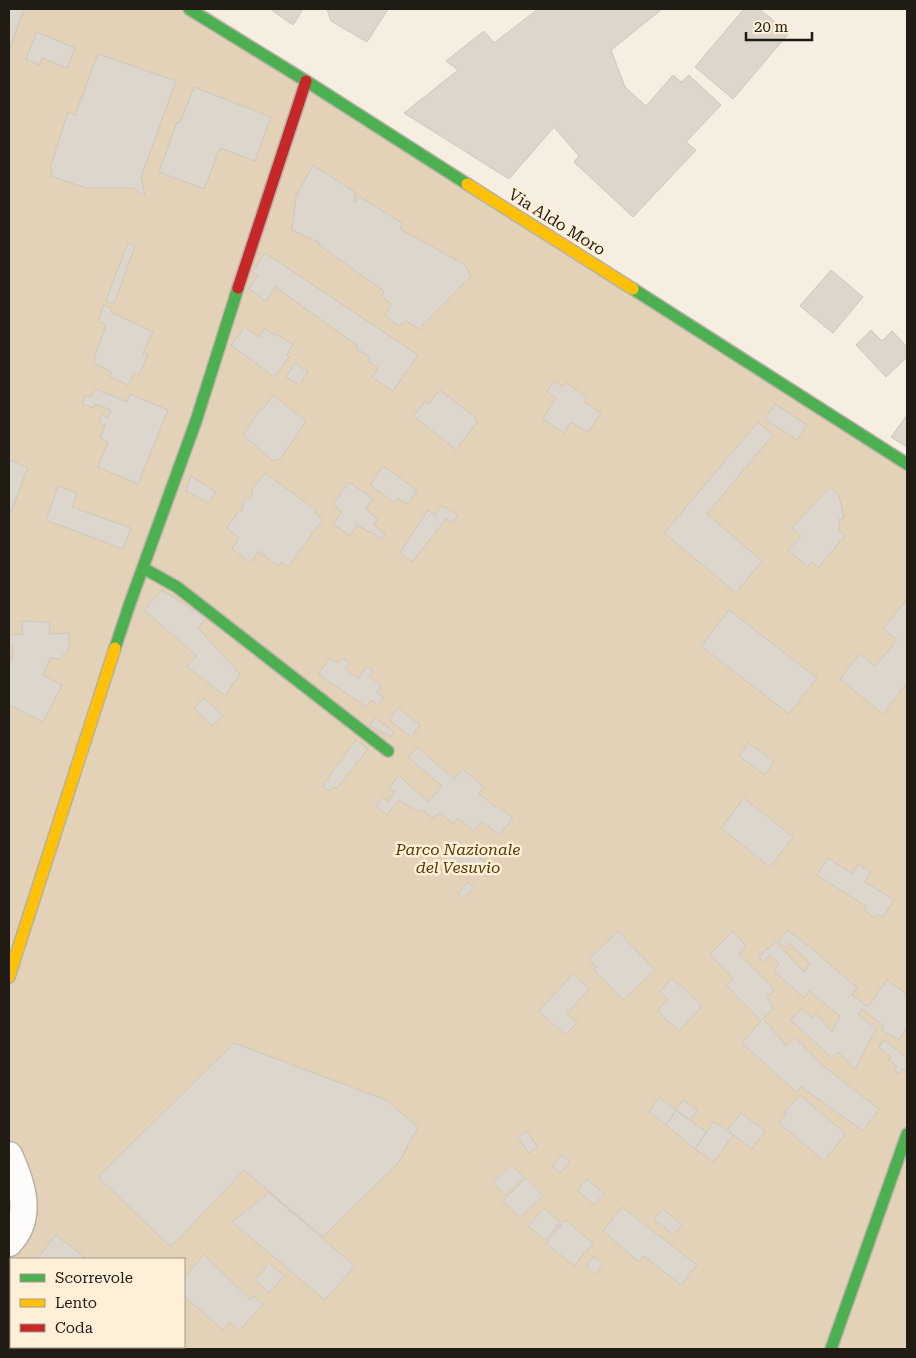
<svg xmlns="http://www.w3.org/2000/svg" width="916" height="1358" font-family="'Roboto Serif',serif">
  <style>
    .green { fill: #e3d2b7; fill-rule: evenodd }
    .building { fill: #dcd6cc; stroke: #ccc6bc }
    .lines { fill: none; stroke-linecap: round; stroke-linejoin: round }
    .street-casing { stroke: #b7b1a7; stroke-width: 29 }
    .fast-casing { stroke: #b7b1a7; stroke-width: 14 }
    .slow-casing { stroke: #b7b1a7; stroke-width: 14 }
    .jam-casing { stroke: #b7b1a7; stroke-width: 14 }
    .street { stroke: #fefcfa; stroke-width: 26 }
    .fast { stroke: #4caf50; stroke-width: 11 }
    .slow { stroke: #ffc107; stroke-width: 11 }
    .jam { stroke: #c62828; stroke-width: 11 }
    .labels { text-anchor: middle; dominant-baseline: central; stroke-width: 5; stroke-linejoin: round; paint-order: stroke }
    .street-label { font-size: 16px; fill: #201b13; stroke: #feefd9 }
    .park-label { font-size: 16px; font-style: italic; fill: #553a00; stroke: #feefd9 }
  </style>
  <rect width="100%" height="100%" fill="#f6eee1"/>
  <path class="green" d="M9 9H204L907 458V1349H9ZM11 1259H184V1347H11Z"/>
  <path class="building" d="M9 9H24L9 51Z
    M270 9H303L293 25Z
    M327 9H388L367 42 331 21Z
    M538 9H662L611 50 625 87 646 106 673 75 681 82 689 75 721 105 686 142 696 150 633 217 574 162 579 156 554 127 509 179 404 113 458 70 446 61 484 31 494 43Z
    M744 9H759L789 33 733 99 695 67Z
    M37 32 75 48 67 68 42 58 39 65 26 59Z
    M98 54 176 81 141 177 145 196 133 188H86L50 176 53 170 50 169 68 112 75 115Z
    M194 87 271 117 255 161 220 148 204 189 159 172 177 122 180 123Z
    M313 165 355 192 354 202 360 197 402 223 400 229 464 264 471 276 419 329 406 321 399 326 385 316 391 304 382 296 384 291 319 245 320 243 292 230 296 197Z
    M128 243 135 246 114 304 106 300Z
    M265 253 418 355 393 391 372 377 378 368 368 361 371 357 356 349 358 346 275 287 266 301 249 289 258 275 252 272Z
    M831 270 863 297 833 333 800 306Z
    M104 305 112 309 111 312 153 332 143 353 148 355 139 375 134 373 128 385 109 376 112 372 93 362 106 325 98 321Z
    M245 327 259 337 265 328 274 335 276 334 293 344 287 355 289 357 274 377 231 345Z
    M871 330 882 341 892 331 907 347V357L886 377 856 345Z
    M295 363 308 372 299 385 286 377Z
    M554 381 563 387 566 383 587 397 584 402 601 413 588 432 571 422 564 433 543 419 556 398 547 392Z
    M95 389 127 402 130 394 168 410 138 484 98 467 108 442 100 438 105 425 99 423 102 415 108 418 111 410 95 404 93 408 82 404 86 395 91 397Z
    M440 390 476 418 477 422 456 450 414 416 425 401 428 404Z
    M272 396H274L306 421 280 459 273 461 243 435 260 409H263Z
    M775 404 807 425 797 440 765 419Z
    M907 415V447L891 437Z
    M758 422 773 435 707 514 762 561 736 593 664 533Z
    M9 460 28 468 10 514 9 513Z
    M383 466 417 490 407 504 398 498 395 503 370 485Z
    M265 473 316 510 314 512 323 519 288 567 281 562 278 566 258 551 251 563 232 549 239 538 227 528 238 512 243 510V503L245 498H252V490Z
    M191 476 216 492 208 503 186 491Z
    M349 482 373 499 365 509 378 519 373 525 385 534 382 539 370 531 369 532 357 525 350 536 333 524 342 512 333 505Z
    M58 486 77 493 72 507 131 528 123 549 46 520Z
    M830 487 839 496 844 518 839 519V530L845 536 818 568 812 562 808 567 788 550 801 536 792 528Z
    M442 505 458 516 452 523 446 519 412 562 400 553 428 510 435 515Z
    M162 590 206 618 198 628 240 674 225 696 186 666 197 656 144 610Z
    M907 599V683L883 714 840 679 860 653 875 667 897 640 883 629Z
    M729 610 817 678 789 714 701 646Z
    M21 621 49 622 50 634 69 633V649L60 659 50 658 43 675 62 685 43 722 9 705V664L13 654V646H9V635L23 634Z
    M330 658 338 663 342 658 350 663 345 669 358 679 367 666 373 671 369 676 382 686 377 693 384 697 378 705 371 700 366 707 318 674Z
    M203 698 223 715 213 726 194 709Z
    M398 708 420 725 411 737 389 720Z
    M375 718 394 732 391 737 369 725Z
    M356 740 368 749 336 789 334 787 329 791 322 786Z
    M748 743 774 761 765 775 739 756Z
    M417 747 454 779 463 769 484 787 479 793 495 807 496 805 513 818 499 835 482 821 474 831 458 818 453 824 440 813 432 818 421 809 418 812 399 800 387 815 376 806 383 797 388 801 395 792 389 788 399 775 410 786 429 801 442 786 408 757Z
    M744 798 793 837 770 867 721 828Z
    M459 841 493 868 486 877 475 868 467 879 444 861Z
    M828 858 852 874 858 864 871 872 865 882 894 900 883 917 877 915 875 918 865 911 867 907 817 875Z
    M469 882 474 888 463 899 458 893Z
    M787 930 810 947 857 988 852 995 868 1007 887 980 907 994V1027L899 1040 882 1030 884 1026 862 1009 858 1014 876 1029 855 1069 838 1052 832 1058 791 1020 802 1008 812 1018 816 1013 832 1032 840 1016 809 991 804 998 774 971 779 964 770 955 763 962 759 957 767 948 768 950 775 941 804 972 810 963 789 943 785 947 779 941Z
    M618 931 655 970 623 1000 594 970 596 967 589 959Z
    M733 931 746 946 739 954 775 990 767 997 774 1009 763 1018 786 1046 795 1037 822 1065 879 1109 863 1131 801 1087 796 1092 742 1043 761 1021 726 985 733 979 710 954Z
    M573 974 589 989 567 1014 577 1023 565 1035 539 1011Z
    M672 978 702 1006 679 1031 657 1011 668 999 660 992Z
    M884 1040 907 1058V1073L903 1069 899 1074 894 1071 897 1066 889 1060 891 1057 879 1047Z
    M234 1043 386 1100 418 1127 399 1162 323 1237 244 1170 171 1247 98 1177Z
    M800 1095 846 1134 824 1161 779 1123 787 1114 785 1112Z
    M659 1097 676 1110 666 1125 649 1112Z
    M683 1100 698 1110 690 1120 676 1110Z
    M676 1110 706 1132 695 1149 666 1125Z
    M741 1113 765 1131 752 1149 727 1130Z
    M714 1121 733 1135 714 1162 695 1149Z
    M526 1131 538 1147 529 1153 517 1137Z
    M562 1155 570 1162 560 1173 552 1166Z
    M511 1165 524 1177 506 1195 493 1183Z
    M526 1178 543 1195 520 1218 503 1201Z
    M587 1179 604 1194 594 1205 577 1190Z
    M269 1193 355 1266 325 1300 232 1222Z
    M622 1207 697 1265 681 1285 644 1256 639 1262 603 1231Z
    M544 1208 560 1222 545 1240 528 1226Z
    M663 1209 682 1225 673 1235 654 1219Z
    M565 1220 593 1243 574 1266 546 1243Z
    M56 1235 87 1259H37Z
    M204 1255 251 1300 254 1296 263 1304 239 1331 230 1322 223 1330 184 1296V1278Z
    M594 1256 603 1264 595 1274 586 1266Z
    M269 1263 284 1276 269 1293 255 1280Z"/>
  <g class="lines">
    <g class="street-casing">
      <path id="street" d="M9 1155C22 1183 34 1217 9 1243"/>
    </g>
    <g class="fast-casing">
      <path id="fast" d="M189 9 306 81 467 184
        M633 289 907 464
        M143 568 177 587 388 751
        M115 648 130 603 196 421 238 288
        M831 1349 907 1134"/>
    </g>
    <g class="slow-casing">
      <path id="slow" d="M467 184 633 289
        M9 977 115 648"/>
    </g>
    <g class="jam-casing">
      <path id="jam" d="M238 288 306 81"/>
    </g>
    <use href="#street" class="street"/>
    <use href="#fast" class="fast"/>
    <use href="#slow" class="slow"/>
    <use href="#jam" class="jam"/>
  </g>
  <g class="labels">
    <g class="street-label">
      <text transform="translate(557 222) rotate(32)">Via Aldo Moro</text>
    </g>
    <g class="park-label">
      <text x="458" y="849">Parco Nazionale<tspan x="458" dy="18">del Vesuvio</tspan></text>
    </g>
  </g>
  <rect width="916" height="1358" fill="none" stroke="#201b13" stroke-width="20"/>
  <rect x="10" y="1258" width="175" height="90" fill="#feefd9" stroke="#a59a8a"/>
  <rect x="20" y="1274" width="25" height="8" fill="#4caf50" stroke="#a59a8a"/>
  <text x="55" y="1283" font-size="15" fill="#201b13">Scorrevole</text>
  <rect x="20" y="1299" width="25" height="8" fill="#ffc107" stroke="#a59a8a"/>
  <text x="55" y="1308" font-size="15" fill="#201b13">Lento</text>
  <rect x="20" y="1324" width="25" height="8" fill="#c62828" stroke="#a59a8a"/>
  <text x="55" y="1333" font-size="15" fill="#201b13">Coda</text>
  <path d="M746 32v8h66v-8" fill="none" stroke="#201b13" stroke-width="2.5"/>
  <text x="754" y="32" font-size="15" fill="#201b13" stroke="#feefd9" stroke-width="4" paint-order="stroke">20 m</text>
</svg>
